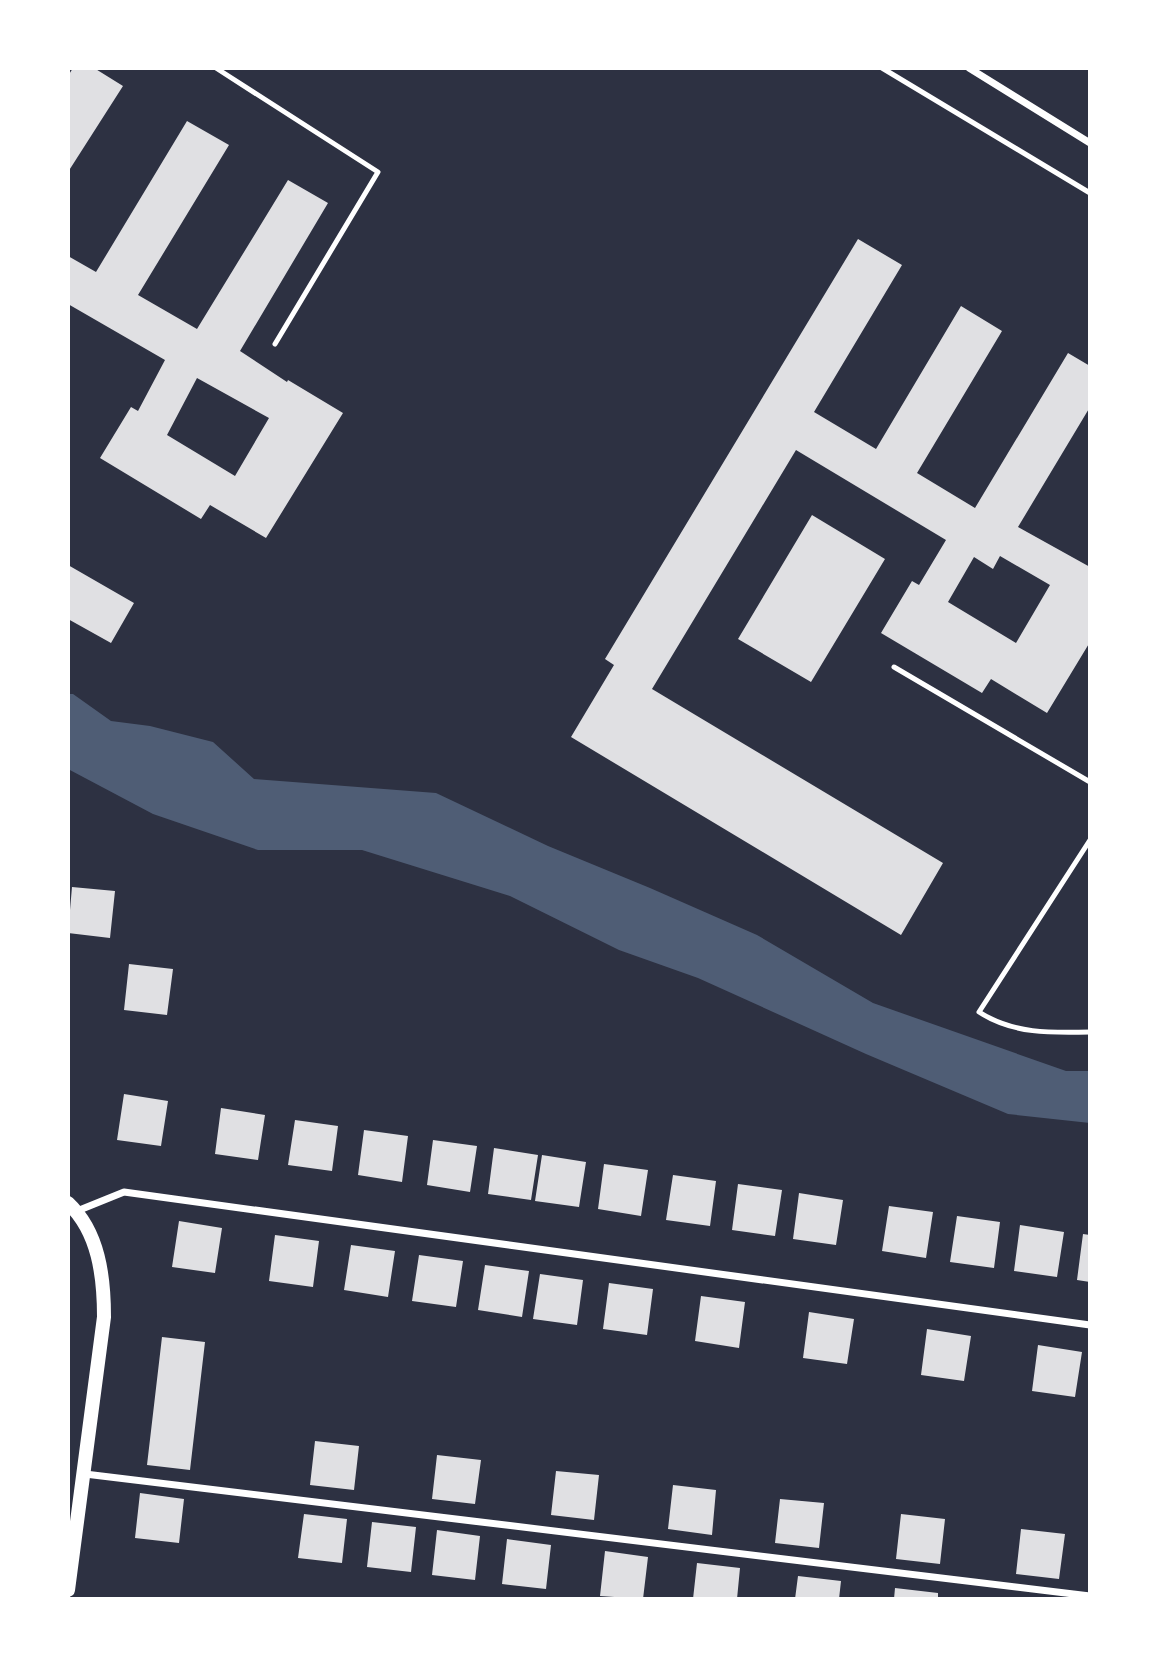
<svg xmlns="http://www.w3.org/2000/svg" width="1158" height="1667" font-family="'DM Sans',sans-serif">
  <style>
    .water { fill: #4f5d75 }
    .building { fill: #e0e0e3; fill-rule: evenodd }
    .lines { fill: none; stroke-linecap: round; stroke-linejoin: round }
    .service { stroke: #fff; stroke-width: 5 }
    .minor { stroke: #fff; stroke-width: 7 }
    .secondary { stroke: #fff; stroke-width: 14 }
  </style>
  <rect width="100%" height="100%" fill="#2d3142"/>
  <path class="water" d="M68 694H73L111 721 150 726 213 742 254 779 436 793 548 846 650 888 757 935 873 1003 1066 1071H1090V1123L1008 1114 866 1054 698 978 619 950 510 896 362 850H258L153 814 68 769Z"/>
  <path class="building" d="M73 68H94L123 86 68 172V76Z
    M187 121 229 145 138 295 197 329 288 180 328 203 240 351 287 382 288 380 343 413 266 538 210 505 201 519 100 458 131 407 138 411 165 360 68 304V256L96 272ZM197 378 269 418 235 476 167 435Z
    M858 239 902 265 814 412 876 449 961 306 1002 331 917 473 975 508 1068 353 1090 366V407L1018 527 1090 567V642L1047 713 991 679 982 693 881 633 912 581 919 585 946 540 796 450 652 689 943 863 901 935 571 737 614 665 605 659ZM1000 556 1050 585 1016 643 948 602 974 557 993 569Z
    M812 515 885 559 811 682 738 639Z
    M68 565 134 603 111 643 68 619Z
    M72 887 115 891 110 938 68 933Z
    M129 964 173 969 167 1015 124 1010Z
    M124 1094 168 1101 161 1146 117 1140Z
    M221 1108 265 1115 258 1160 215 1154Z
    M295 1120 338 1126 332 1171 288 1165Z
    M364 1130 408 1136 402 1182 358 1175Z
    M433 1140 477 1146 470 1192 427 1185Z
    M494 1148 538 1155 531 1200 488 1194Z
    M542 1155 586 1162 579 1207 535 1201Z
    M604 1164 648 1170 641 1216 598 1209Z
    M673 1175 716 1181 710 1226 666 1220Z
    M738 1184 782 1190 775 1236 732 1230Z
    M799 1193 843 1200 836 1245 793 1239Z
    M889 1206 933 1212 926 1258 882 1251Z
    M957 1216 1000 1222 994 1268 950 1262Z
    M179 1221 222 1228 215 1273 172 1267Z
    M1020 1225 1064 1232 1057 1277 1014 1271Z
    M1083 1234 1090 1235V1282L1077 1280Z
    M275 1235 319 1241 313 1287 269 1281Z
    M351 1245 395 1251 388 1297 344 1290Z
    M419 1255 463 1261 456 1307 412 1301Z
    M485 1265 529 1271 522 1317 478 1310Z
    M540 1274 583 1280 577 1325 533 1319Z
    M609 1283 653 1289 647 1335 603 1329Z
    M701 1296 745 1302 739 1348 695 1341Z
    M809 1312 854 1319 847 1364 803 1358Z
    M927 1329 971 1336 964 1381 921 1375Z
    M162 1337 205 1342 190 1470 147 1465Z
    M1038 1345 1082 1352 1075 1397 1032 1391Z
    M315 1441 359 1446 354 1490 310 1485Z
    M437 1455 481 1460 475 1504 432 1499Z
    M556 1471 599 1475 594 1520 551 1515Z
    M673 1485 716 1490 712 1535 668 1529Z
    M140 1493 184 1499 179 1543 135 1538Z
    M780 1499 824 1503 819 1548 775 1543Z
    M304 1514 347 1519 342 1563 298 1558Z
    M901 1514 945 1519 940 1564 896 1559Z
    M372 1522 416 1527 411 1572 367 1567Z
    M1021 1529 1065 1534 1059 1579 1016 1574Z
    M437 1530 480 1536 475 1580 432 1575Z
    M507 1539 551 1545 546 1589 502 1584Z
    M605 1551 648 1557 643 1599 600 1596Z
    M697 1563 740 1568 737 1599H693Z
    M798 1576 841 1581 839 1599H795Z
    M895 1588 938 1593V1599H894Z"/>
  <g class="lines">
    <path class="service" d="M216 68 378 172 275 344
      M882 68 1090 193
      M894 667 1090 782
      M1090 840 979 1012C1013 1034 1051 1033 1090 1032"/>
    <path class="minor" d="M969 68 1090 143
      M77 1211 124 1192 1090 1325
      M85 1474 1090 1596"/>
    <path class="secondary" d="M68 1203C99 1232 104 1277 104 1317L68 1590"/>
  </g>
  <rect width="1158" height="1667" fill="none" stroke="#ffffff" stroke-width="140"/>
</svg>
